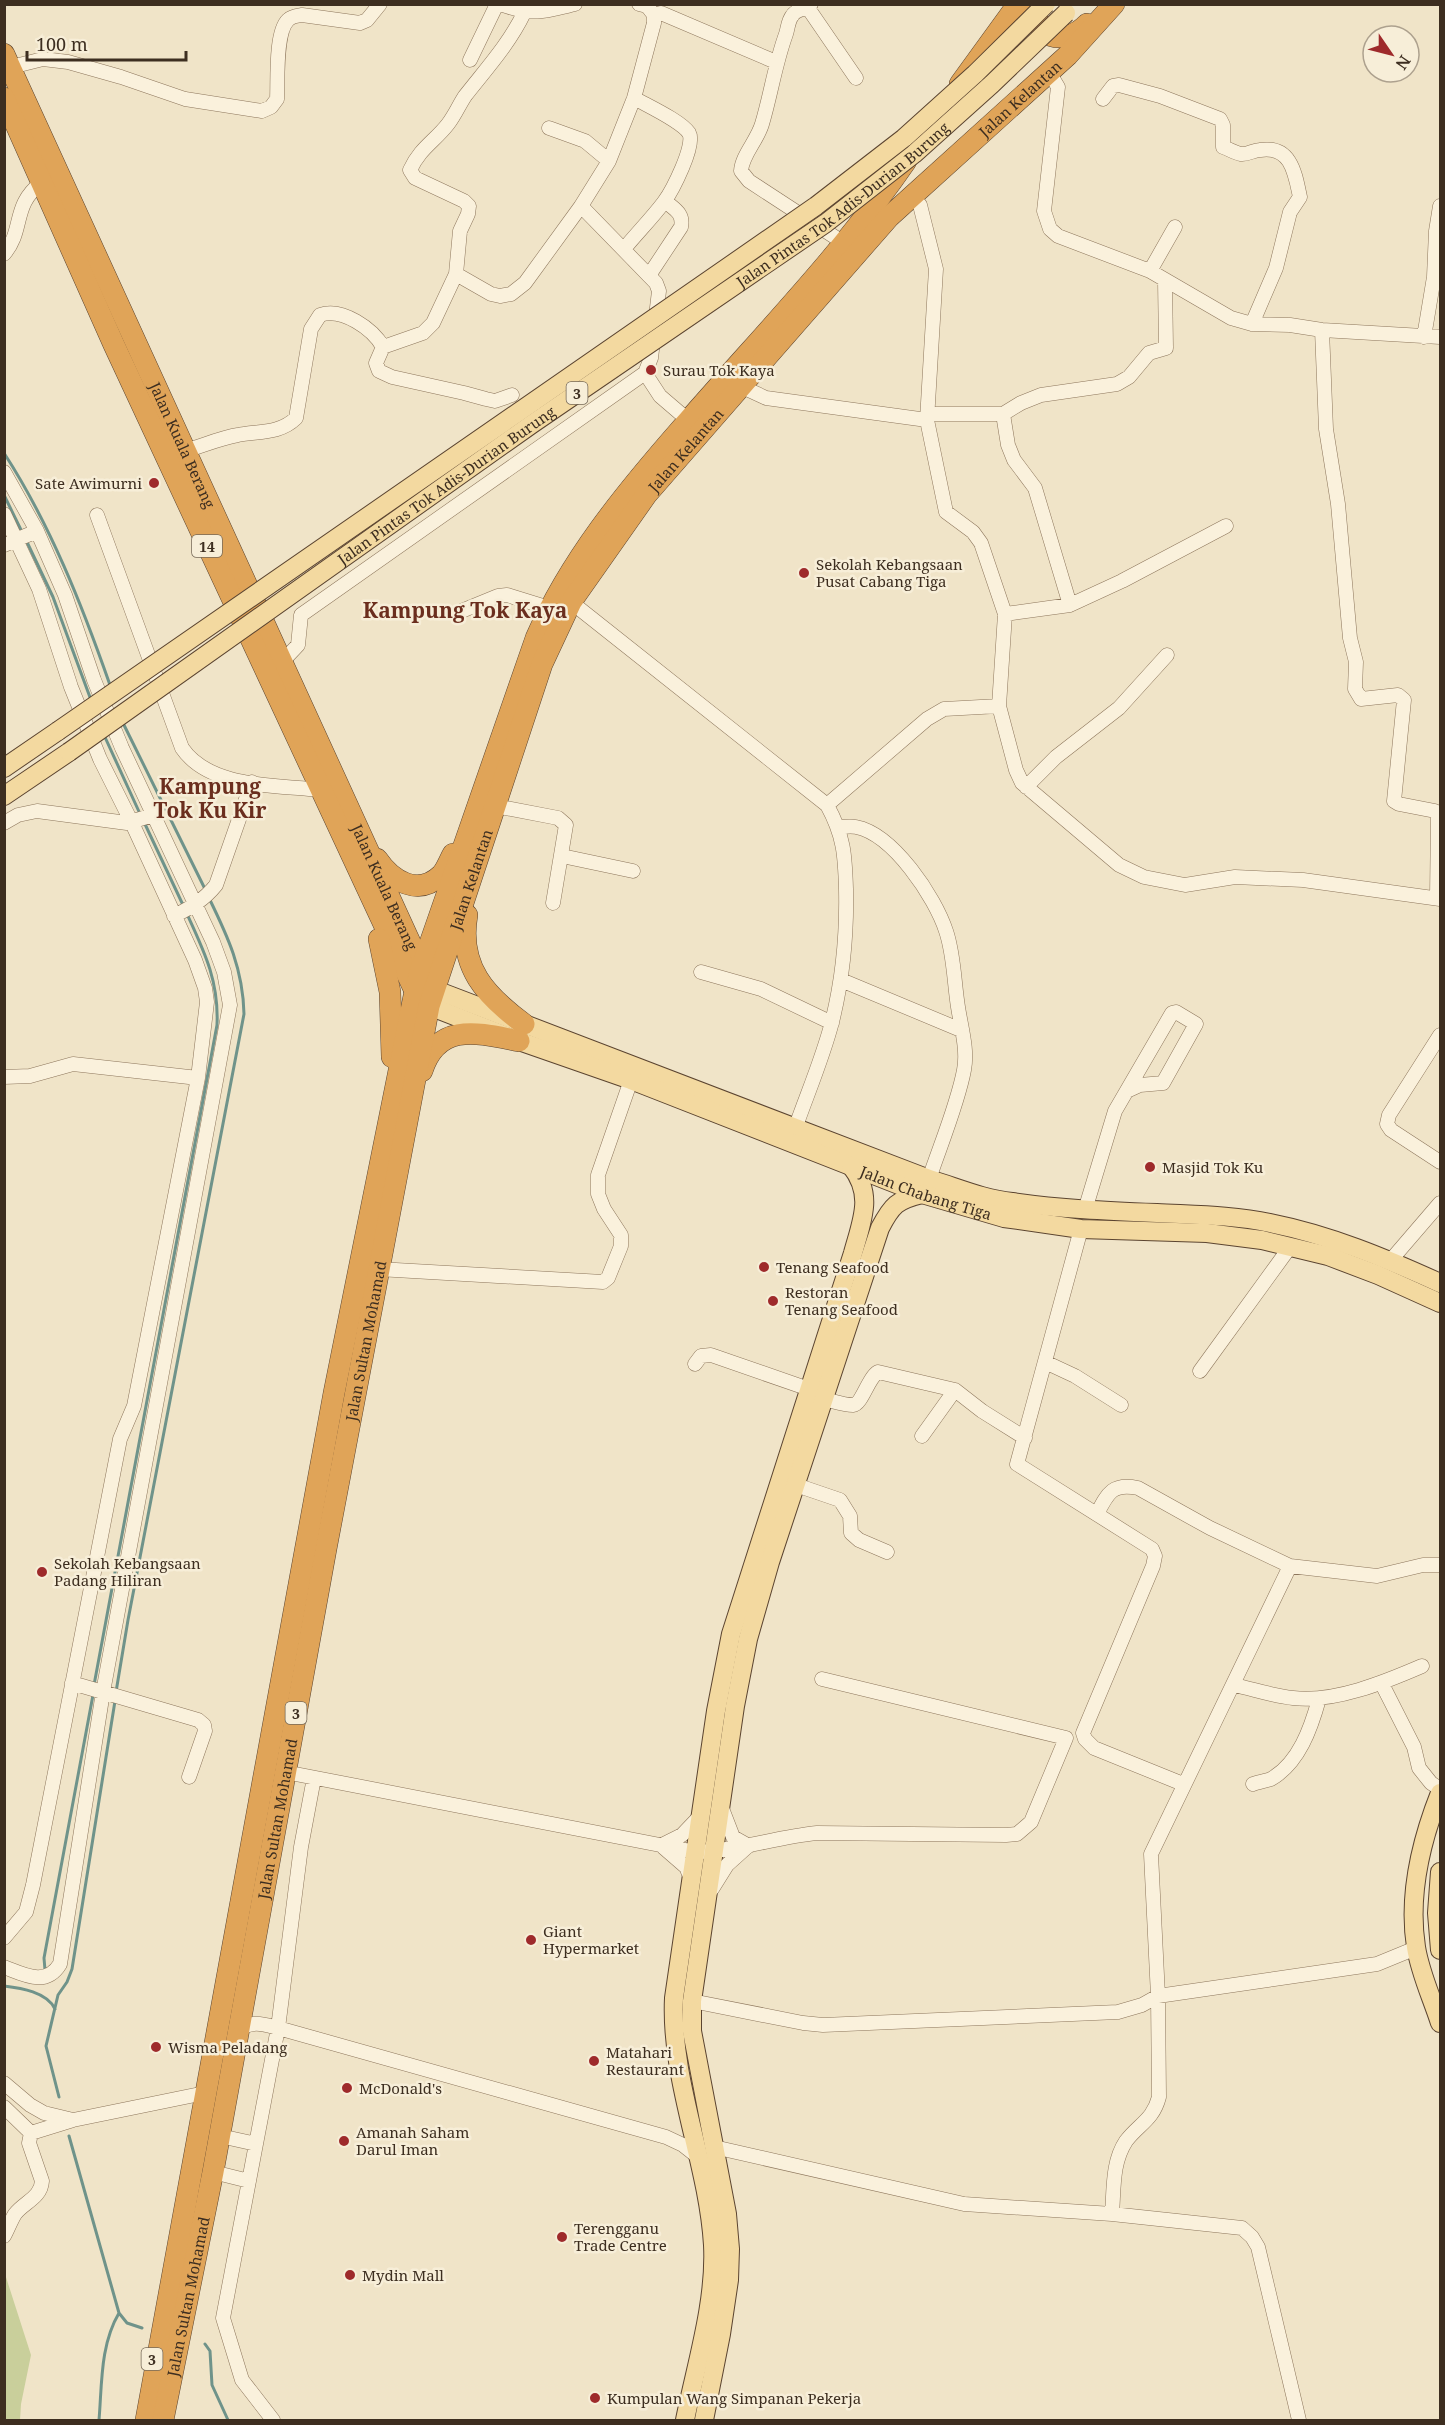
<svg xmlns="http://www.w3.org/2000/svg" width="1445" height="2425" font-family="'Noto Serif',serif">
  <style>
    .green { fill: #c9cf9b }
    .lines { fill: none; stroke-linecap: round; stroke-linejoin: round }
    .stream { stroke: #6f938a; stroke-width: 3 }
    .minor-casing { stroke: #8d765c; stroke-width: 15 }
    .major-casing { stroke: #5b4430; stroke-width: 20 }
    .highway-casing { stroke: #5b4430; stroke-width: 22 }
    .minor { stroke: #faf1dc; stroke-width: 14 }
    .major { stroke: #f3d9a0; stroke-width: 18 }
    .highway { stroke: #e0a458; stroke-width: 21 }
    .major-bridge-casing { stroke: #5b4430; stroke-width: 20; stroke-linecap: butt }
    .major-bridge { stroke: #f3d9a0; stroke-width: 18 }
    .poi-dot { fill: #9e2a2b; stroke: #f7eed8; stroke-width: 2 }
    .labels { text-anchor: middle; dominant-baseline: central; stroke-width: 5; stroke-linejoin: round; paint-order: stroke }
    .shield { fill: #f7eed8; stroke: #756857; stroke-width: 1.5 }
    .shield-label { font-size: 14px; font-weight: bold; fill: #3d2e20 }
    .street-label { font-size: 15px; fill: #3d2e20; stroke: #f7eed8 }
    .poi-label { font-size: 15px; fill: #3d2e20; stroke: #f7eed8; text-anchor: start }
    .district-label { font-size: 21px; font-weight: bold; fill: #6b2e1e; stroke: #f7eed8 }
  </style>
  <rect width="100%" height="100%" fill="#f0e4c8"/>
  <path class="green" d="M5 2274 31 2355 21 2404 20 2420H5Z"/>
  <g class="lines">
    <path class="stream" d="M4 453C50 524 82 605 110 685
      M4 495 23 534
      M26 540 53 597 91 700
      M123 723 205 889
      M104 735 141 816
      M144 822 183 905
      M94 1685 217 1025C219 982 205 953 187 914
      M116 1692 128 1620 244 1014C243 969 228 937 209 898
      M45 1970 44 1958 93 1695
      M4 1986C21 1988 47 1992 55 2009
      M59 2097 46 2046 58 1995 67 1982 72 1969 115 1701
      M69 2136 119 2313 127 2323 142 2328
      M205 2344 210 2351 212 2385 228 2420
      M99 2420C102 2385 100 2345 119 2313"/>
    <g class="minor-casing">
      <path id="minor" d="M500 4C533 16 542 12 575 4
        M639 4 647 6 654 15V23L634 98 609 161 581 206 656 283 659 291 651 358 645 373 660 396 688 420
        M811 4C805 11 796 8 792 16 788 21 788 28 786 34 775 64 771 94 762 124 757 141 742 155 741 171L749 181 844 243
        M808 8 856 78
        M654 15 661 13 776 62
        M470 60 497 4
        M11 67 43 59 68 62 121 77 185 99 262 111 271 107 277 99C278 81 275 32 288 20 292 16 296 16 302 15L360 23 367 20 380 4
        M1049 72 1058 87 1044 211 1050 229 1058 236 1150 271 1231 318 1252 324 1290 325 1322 330 1440 337
        M1103 99 1113 86 1119 85 1160 96 1220 119 1223 125V147C1229 149 1235 153 1241 154 1248 155 1253 150 1260 150 1291 145 1295 173 1300 197L1290 212 1276 268 1252 324
        M549 128 585 141 609 161
        M912 195 920 205 936 269 927 420 946 512 973 532 981 543 1005 614 999 706 1016 770 1022 783 1119 865 1144 877 1185 885 1235 877 1303 880 1440 899
        M624 249C637 233 652 218 664 202 672 191 696 145 689 133 681 121 648 106 634 98
        M4 254C25 229 11 206 42 182
        M1150 271 1175 227
        M456 274 491 294 500 296 511 294 525 283 581 206
        M650 274 681 227C684 213 674 209 665 201
        M1322 330 1326 429 1338 504 1350 638 1356 662 1355 689 1361 699 1398 695 1404 700 1394 801 1399 804 1435 811 1438 815 1437 898
        M1424 337 1434 277 1436 231 1440 206
        M740 386 766 398 927 420
        M512 395 495 401 486 399 464 393 392 377 379 371 376 363 383 347 423 333 433 323 456 274 460 231 468 214 469 206 464 201 415 178 410 170C420 148 435 141 448 124 455 115 459 105 465 96 487 68 509 44 524 13
        M927 414H1003L1021 403 1041 395 1117 384 1129 377 1149 353 1166 348 1165 280
        M1003 414 1008 445 1014 460 1035 488 1070 605
        M184 451C202 446 220 438 238 435 258 431 280 434 296 418L311 329 320 315C342 307 373 329 383 347
        M4 472 37 531 65 595 94 680 122 748 213 942 224 972 230 1005 103 1692 60 1964C46 1987 25 1975 4 1967
        M4 514 39 589 71 687 100 759 132 823 195 960 205 988 207 1002 198 1078 134 1406 120 1439 33 1885 26 1912 4 1938
        M97 515 182 748C209 788 275 785 319 790
        M4 545 37 531
        M571 602 827 805C844 836 845 855 846 889 847 934 843 978 832 1022 823 1057 808 1092 796 1126
        M459 612 498 596 507 595 549 608
        M1005 614 1070 605 1122 581 1226 526
        M281 663 298 645 301 615 645 373
        M1026 787 1056 757 1119 708 1167 655
        M827 805 927 719 944 709 999 706
        M495 806 558 818 566 825 553 903
        M4 823 18 815 37 811 127 823 153 815
        M838 827C844 827 851 826 856 827 893 834 935 897 946 931 954 954 954 982 958 1007 961 1027 968 1050 964 1070 958 1103 940 1146 929 1179
        M562 856 633 871
        M174 916C190 908 204 900 216 885L252 782
        M701 972 761 989 832 1023
        M841 980 961 1030
        M1440 1035 1389 1115 1387 1124 1391 1130 1440 1162
        M4 1077 30 1076 73 1064 198 1078
        M1085 1210 1115 1111 1172 1013 1176 1012 1196 1024 1163 1083 1140 1085 1127 1091
        M1081 1229 1017 1464 1152 1549 1155 1556 1153 1566 1083 1733 1085 1739 1094 1748 1183 1784
        M1391 1260 1440 1203
        M378 1269 603 1282 608 1278 621 1246V1235L604 1209 598 1194V1175L631 1080
        M1045 1362 1075 1376 1121 1405
        M695 1364 701 1356 711 1355 809 1389
        M1200 1371 1290 1247
        M824 1399C833 1401 844 1405 853 1405 862 1404 868 1378 878 1372L955 1390 982 1411 1025 1438
        M922 1436 955 1390
        M796 1485 840 1500 850 1516 851 1533 859 1540 887 1552
        M1097 1514C1108 1492 1113 1483 1138 1488L1210 1528 1290 1566 1377 1576 1423 1565H1440
        M72 1683 198 1720 204 1725 205 1731 189 1777
        M1382 1684 1414 1747 1419 1768 1431 1783 1440 1789
        M1234 1685C1253 1689 1273 1696 1293 1698 1334 1703 1385 1682 1422 1666
        M285 1772 696 1852C737 1851 776 1837 817 1833L1006 1835 1017 1834 1031 1822 1066 1738 822 1679
        M1253 1784C1258 1782 1266 1781 1271 1779 1299 1763 1311 1728 1319 1699
        M721 1806 733 1837 749 1846
        M662 1845 682 1835 702 1814
        M663 1847 686 1867 692 1880
        M712 1889 727 1865 747 1847
        M692 2001 803 2023 823 2025 1118 2012 1142 2005 1158 1996 1377 1964 1416 1948
        M239 2030C252 2020 263 2024 278 2028L666 2137 683 2145 697 2156
        M4 2083 30 2105 44 2113 73 2120 205 2093
        M4 2107 31 2133
        M220 2136 256 2144
        M714 2147 964 2204 1112 2214 1242 2228 1252 2237 1258 2247 1299 2420
        M213 2172 249 2181
        M1112 2214C1114 2189 1112 2162 1126 2141 1139 2124 1153 2120 1159 2097L1158 1996 1151 1854 1290 1566
        M4 2236C8 2229 11 2220 15 2214 24 2202 41 2198 42 2181L29 2143 31 2133 73 2120
        M273 2420 242 2380 223 2318 278 2028 301 1847 314 1778"/>
    </g>
    <g class="major-casing">
      <g id="major">
        <path d="M4 768 58 731"/>
        <path d="M4 796 69 752"/>
        <path d="M433 989 929 1179C956 1187 983 1199 1012 1202 1060 1209 1108 1211 1157 1213 1194 1215 1233 1215 1270 1223 1330 1235 1385 1258 1440 1283"/>
        <path id="s1" d="M429 1006 519 1041 631 1080 922 1194 1004 1218 1081 1229 1207 1233 1262 1240 1328 1256 1378 1275 1440 1303"/>
        <path d="M1440 1793C1421 1841 1408 1896 1416 1947 1420 1973 1432 1998 1440 2023"/>
        <path d="M1440 1872 1437 1913 1440 1950"/>
        <path d="M685 2420C696 2365 716 2302 713 2245 708 2162 670 2081 674 1998L716 1711 731 1634 853 1253C862 1220 874 1195 851 1166"/>
        <path d="M704 2420 721 2334 729 2280 730 2249 727 2214 692 2031V2001L735 1706 748 1639 770 1562 880 1228C892 1205 897 1200 922 1194"/>
      </g>
    </g>
    <g class="highway-casing">
      <g id="highway">
        <path d="M1038 4C1030 39 1065 47 1087 24"/>
        <path id="s2" d="M4 54 425 975"/>
        <path d="M960 84 1018 4"/>
        <path d="M4 98 114 345 415 991 420 997"/>
        <path d="M377 859C392 881 418 897 441 875 446 870 449 861 453 854"/>
        <path d="M467 915C458 967 486 996 524 1024"/>
        <path d="M379 939 390 992 392 1057"/>
        <path d="M422 1071C438 1021 479 1033 519 1041"/>
        <path d="M146 2420 334 1393 415 991 421 969 536 638C570 560 625 493 681 429 757 341 840 257 906 161"/>
        <path id="s3" d="M163 2420 213 2172 326 1549 429 1006 542 664 571 602 647 494 889 217 1068 55 1114 4"/>
      </g>
    </g>
    <use href="#minor" class="minor"/>
    <use href="#major" class="major"/>
    <use href="#highway" class="highway"/>
    <g class="major-bridge-casing">
      <g id="major-bridge">
        <path d="M58 731 816 206 904 138 975 74 1046 4"/>
        <path id="s4" d="M69 752 532 424 826 223 914 154 992 84 1066 13"/>
      </g>
    </g>
    <use href="#major-bridge" class="major-bridge"/>
  </g>
  <g class="poi-dot">
    <circle cx="651" cy="370" r="6"/>
    <circle cx="154" cy="483" r="6"/>
    <circle cx="804" cy="573" r="6"/>
    <circle cx="1150" cy="1167" r="6"/>
    <circle cx="764" cy="1267" r="6"/>
    <circle cx="773" cy="1301" r="6"/>
    <circle cx="42" cy="1572" r="6"/>
    <circle cx="531" cy="1940" r="6"/>
    <circle cx="156" cy="2047" r="6"/>
    <circle cx="594" cy="2061" r="6"/>
    <circle cx="347" cy="2088" r="6"/>
    <circle cx="344" cy="2141" r="6"/>
    <circle cx="562" cy="2237" r="6"/>
    <circle cx="350" cy="2275" r="6"/>
    <circle cx="595" cy="2398" r="6"/>
  </g>
  <g class="labels">
    <g class="shield">
      <rect x="566.5" y="382" width="21" height="22" rx="4.5"/>
      <rect x="192" y="535" width="30" height="22" rx="4.5"/>
      <rect x="285.5" y="1702" width="21" height="22" rx="4.5"/>
      <rect x="141.5" y="2348" width="21" height="22" rx="4.5"/>
    </g>
    <g class="shield-label">
      <text x="577" y="393">3</text>
      <text x="207" y="546">14</text>
      <text x="296" y="1713">3</text>
      <text x="152" y="2359">3</text>
    </g>
    <g class="street-label">
      <text stroke="none"><textPath href="#s3" startOffset="2544">Jalan Kelantan</textPath></text>
      <text stroke="none"><textPath href="#s4" startOffset="948">Jalan Pintas Tok Adis-Durian Burung</textPath></text>
      <text stroke="none"><textPath href="#s2" startOffset="430">Jalan Kuala Berang</textPath></text>
      <text stroke="none"><textPath href="#s3" startOffset="2058">Jalan Kelantan</textPath></text>
      <text stroke="none"><textPath href="#s4" startOffset="462">Jalan Pintas Tok Adis-Durian Burung</textPath></text>
      <text stroke="none"><textPath href="#s3" startOffset="1572">Jalan Kelantan</textPath></text>
      <text stroke="none"><textPath href="#s2" startOffset="916">Jalan Kuala Berang</textPath></text>
      <text stroke="none"><textPath href="#s1" startOffset="531">Jalan Chabang Tiga</textPath></text>
      <text stroke="none"><textPath href="#s3" startOffset="1098">Jalan Sultan Mohamad</textPath></text>
      <text stroke="none"><textPath href="#s3" startOffset="612">Jalan Sultan Mohamad</textPath></text>
      <text stroke="none"><textPath href="#s3" startOffset="126">Jalan Sultan Mohamad</textPath></text>
    </g>
    <g class="poi-label">
      <text x="663" y="370">Surau Tok Kaya</text>
      <text x="142" y="483" text-anchor="end">Sate Awimurni</text>
      <text x="816" y="564">Sekolah Kebangsaan<tspan x="816" dy="17">Pusat Cabang Tiga</tspan></text>
      <text x="1162" y="1167">Masjid Tok Ku</text>
      <text x="776" y="1267">Tenang Seafood</text>
      <text x="785" y="1292">Restoran<tspan x="785" dy="17">Tenang Seafood</tspan></text>
      <text x="54" y="1563">Sekolah Kebangsaan<tspan x="54" dy="17">Padang Hiliran</tspan></text>
      <text x="543" y="1931">Giant<tspan x="543" dy="17">Hypermarket</tspan></text>
      <text x="168" y="2047">Wisma Peladang</text>
      <text x="606" y="2052">Matahari<tspan x="606" dy="17">Restaurant</tspan></text>
      <text x="359" y="2088">McDonald's</text>
      <text x="356" y="2132">Amanah Saham<tspan x="356" dy="17">Darul Iman</tspan></text>
      <text x="574" y="2228">Terengganu<tspan x="574" dy="17">Trade Centre</tspan></text>
      <text x="362" y="2275">Mydin Mall</text>
      <text x="607" y="2398">Kumpulan Wang Simpanan Pekerja</text>
    </g>
    <g class="district-label">
      <text x="465" y="610">Kampung Tok Kaya</text>
      <text x="210" y="786">Kampung<tspan x="210" dy="24">Tok Ku Kir</tspan></text>
    </g>
  </g>
  <rect width="1445" height="2425" fill="none" stroke="#3d2e20" stroke-width="12"/>
  <g transform="translate(1391 54) rotate(125)"><circle r="28" fill="#f7eed8" stroke="#ada18e" stroke-width="1.5"/>
  <path d="M0-4.5L10 22L0 15L-10 22Z" fill="#9e2a2b"/>
  <text y="-9" font-size="16" font-weight="bold" text-anchor="middle" fill="#3d2e20">N</text>
  </g>
  <path d="M27 51v9h159v-9" fill="none" stroke="#3d2e20" stroke-width="3"/>
  <text x="36" y="51" font-size="18" fill="#3d2e20" stroke="#f7eed8" stroke-width="4.5" paint-order="stroke">100 m</text>
</svg>
